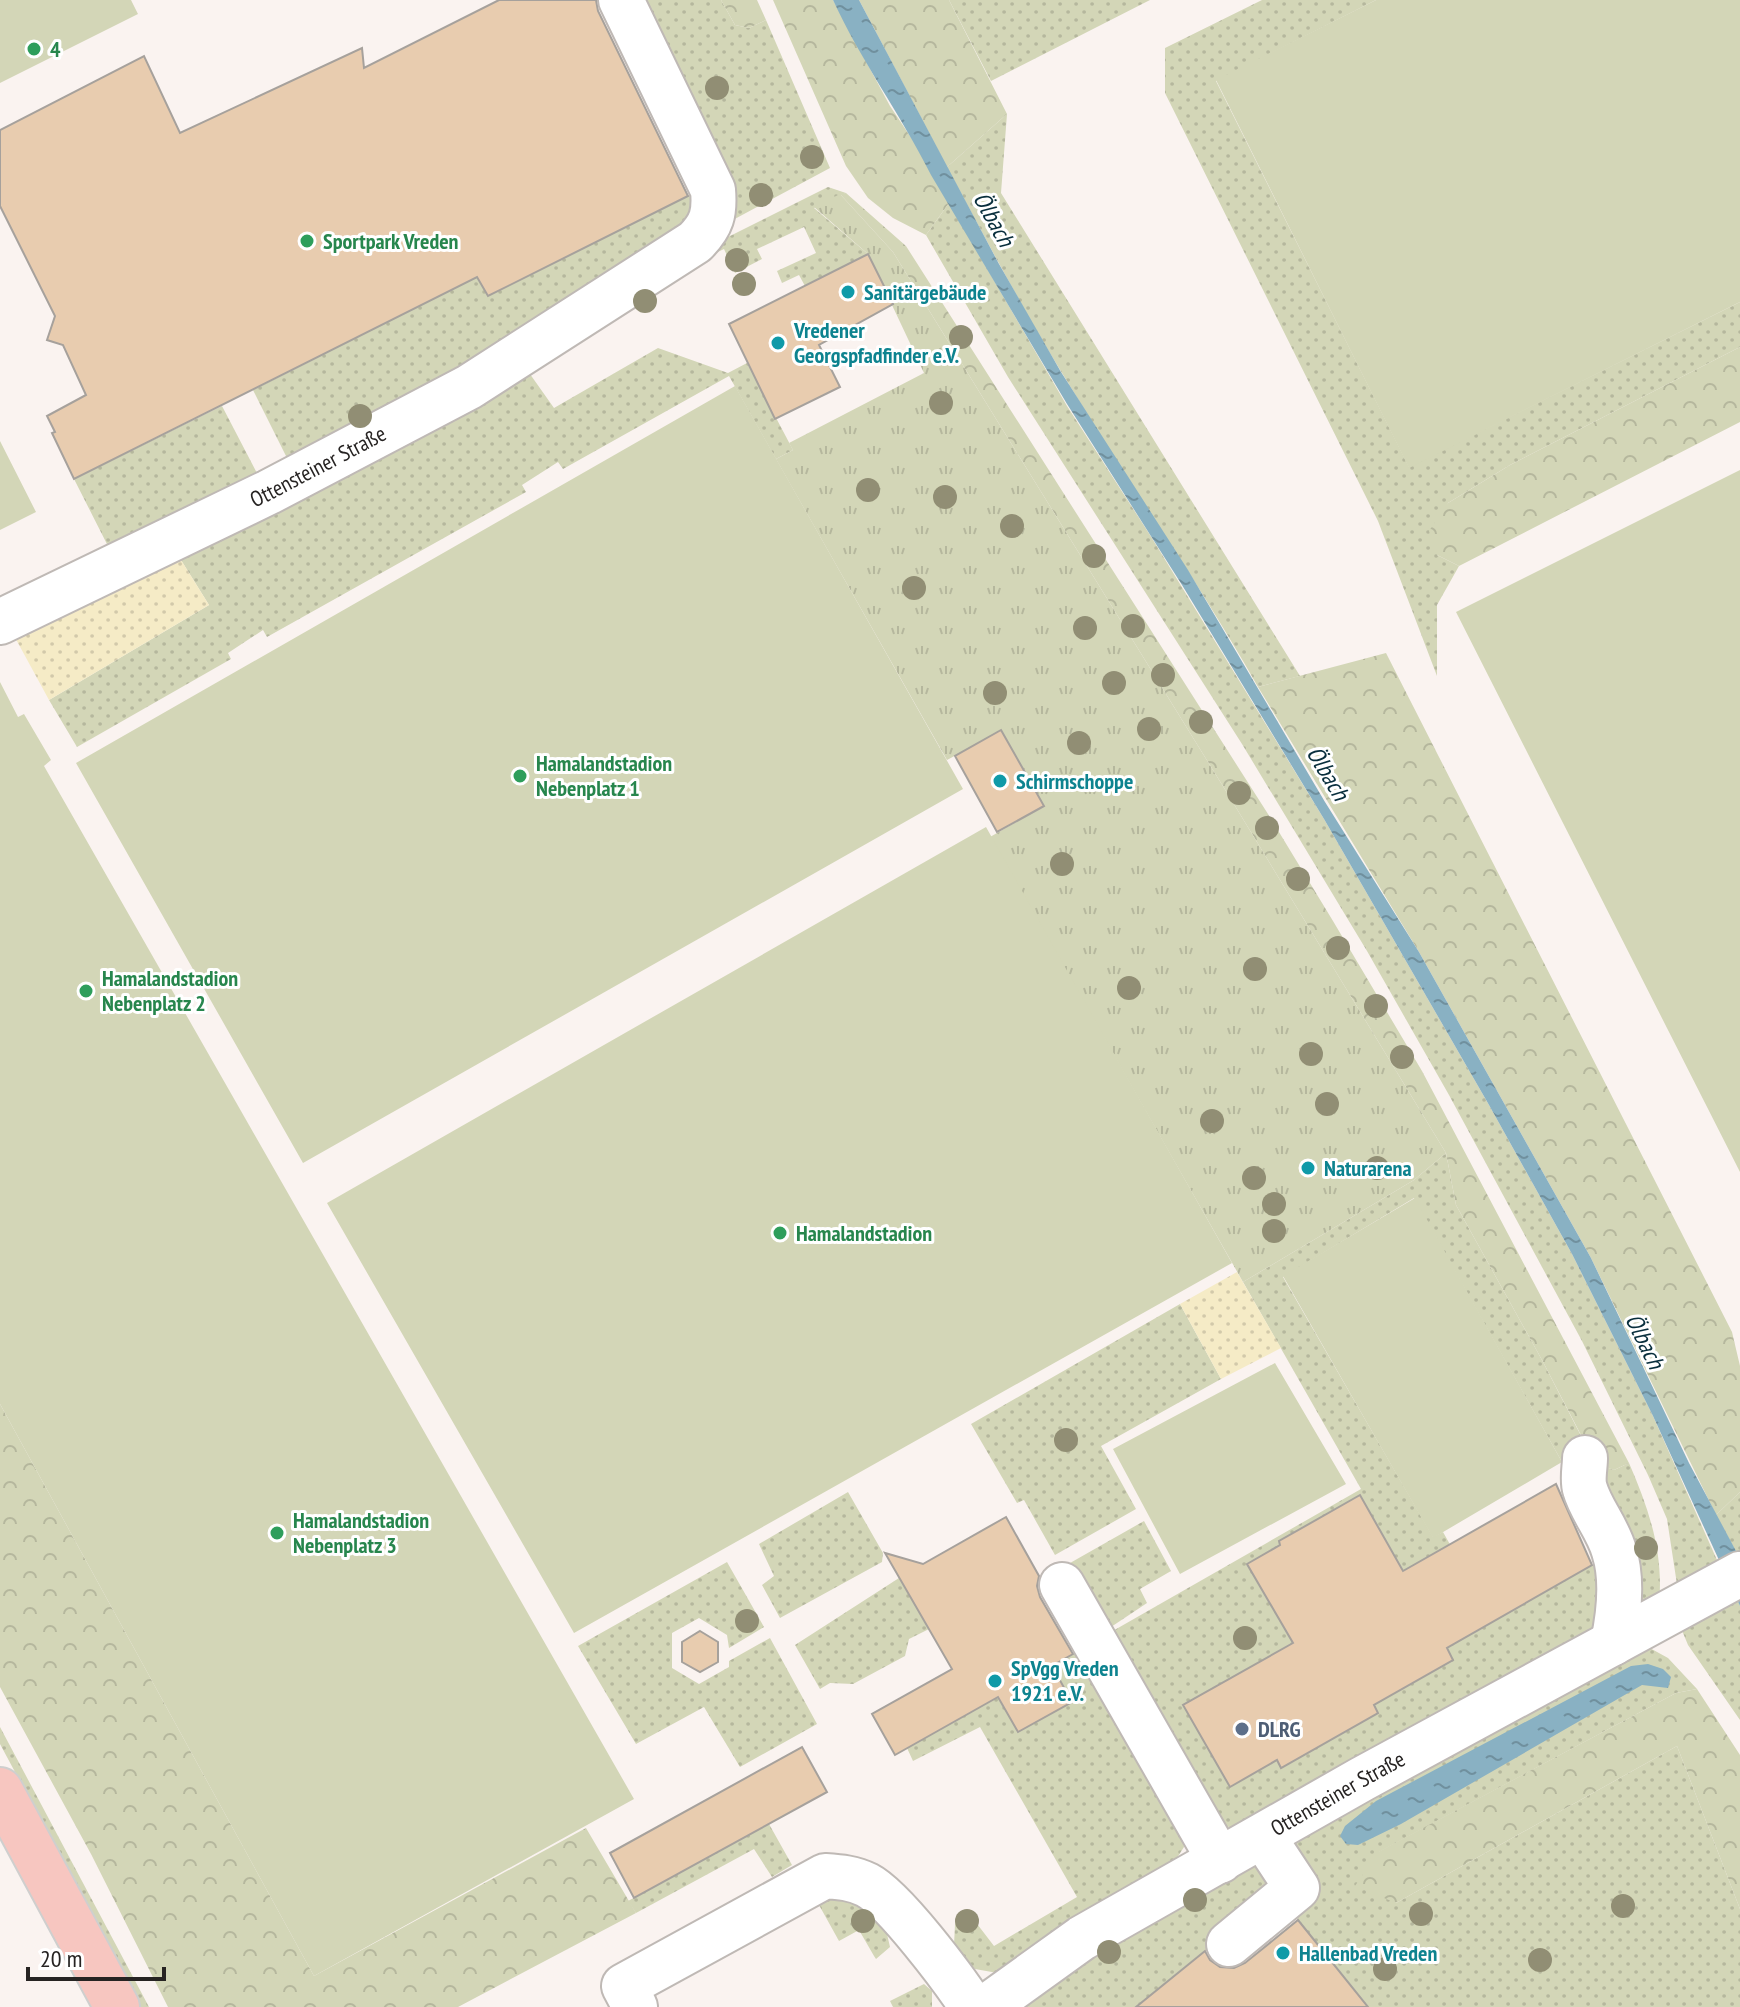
<svg xmlns="http://www.w3.org/2000/svg" width="1740" height="2007" font-family="'PT Sans Narrow',sans-serif">
  <style>
    .grass { fill: url(#grass-dots) }
    .forest { fill: url(#forest-crowns) }
    .sand { fill: url(#sand-dots) }
    .park { fill: url(#park-tufts) }
    .pitch { fill: #d3d6b7 }
    .water { fill: url(#water-ripples) }
    .building { fill: #e8ccaf; stroke: #a6a19c; stroke-width: 2 }
    .lines { fill: none; stroke-linecap: round; stroke-linejoin: round }
    .minor-casing { stroke: #bfb9b5; stroke-width: 48 }
    .major-casing { stroke: #cfcfce; stroke-width: 48 }
    .minor { stroke: #fff; stroke-width: 44 }
    .major { stroke: #f7c6c0; stroke-width: 44 }
    .tree { fill: #918e74 }
    .leisure-dot { fill: #2e9e5b; stroke: #fff; stroke-width: 3 }
    .culture-dot { fill: #0f9aa8; stroke: #fff; stroke-width: 3 }
    .service-dot { fill: #5c6f8a; stroke: #fff; stroke-width: 3 }
    .labels { text-anchor: middle; dominant-baseline: central; stroke-width: 6; stroke-linejoin: round; paint-order: stroke }
    .leisure-label { font-size: 22px; font-weight: bold; fill: #27864d; stroke: #fff; text-anchor: start }
    .culture-label { font-size: 22px; font-weight: bold; fill: #0d838f; stroke: #fff; text-anchor: start }
    .street-label { font-size: 22px; fill: #262322; stroke: #fff }
    .service-label { font-size: 22px; font-weight: bold; fill: #4e5e75; stroke: #fff; text-anchor: start }
    .water-label { font-size: 24px; font-style: italic; fill: #082e3c; stroke: #fff }
  </style>
  <defs>
    <pattern id="grass-dots" width="8" height="8" patternUnits="userSpaceOnUse" patternTransform="scale(2)"><rect width="8" height="8" fill="#d3d6b7"/><path d="M2 2h.1M6 6h.1" fill="none" stroke="#b5b79d" stroke-width="1.8" stroke-linecap="round"/></pattern>
    <pattern id="forest-crowns" width="20" height="18" patternUnits="userSpaceOnUse" patternTransform="scale(2)"><rect width="20" height="18" fill="#d3d6b7"/><path d="M2 6a3 3 0 1 1 6 0M12 15a3 3 0 1 1 6 0" fill="none" stroke="#b5b79d"/></pattern>
    <pattern id="sand-dots" width="8" height="8" patternUnits="userSpaceOnUse" patternTransform="scale(2)"><rect width="8" height="8" fill="#f5ebc6"/><path d="M2 2h.1M6 6h.1" fill="none" stroke="#d2c9aa" stroke-width="1.8" stroke-linecap="round"/></pattern>
    <pattern id="park-tufts" width="24" height="20" patternUnits="userSpaceOnUse" patternTransform="scale(2)"><rect width="24" height="20" fill="#d3d6b7"/><path d="M3 7l-1-3M5 7V3M7 7l1-3M15 17l-1-3M17 17v-4M19 17l1-3" fill="none" stroke="#b5b79d"/></pattern>
    <pattern id="water-ripples" width="26" height="14" patternUnits="userSpaceOnUse" patternTransform="scale(2)"><rect width="26" height="14" fill="#89b1c3"/><path d="M2 4q2-2 4 0t4 0M15 11q2-2 4 0t4 0" fill="none" stroke="#70909e"/></pattern>
  </defs>
  <rect width="100%" height="100%" fill="#faf3f0"/>
  <path class="grass" d="M634 0H721L735 25 749 28 766 20 830 168 731 221Z
    M949 0H1150L991 81Z
    M1262 0H1376L1216 81 1409 467 1740 302V347L1510 465 1448 503 1437 555 1459 566 1437 605V676L1378 521 1165 93V48Z
    M1007 114 1001 193 1300 676 1258 687C1197 579 1126 479 1062 373 1021 306 984 236 947 167Z
    M828 187 846 193 814 208 868 254 805 286 799 275 782 283 777 271 816 253 804 227 757 249 762 259 735 273 724 249 631 294 716 243Z
    M694 192 695 222 469 376 288 460 253 390 477 277 488 295Z
    M949 203 1067 406 1150 535 1324 819 1489 1105 1572 1254 1653 1416 1721 1569 1678 1591 1667 1519 1648 1475 1582 1341 1449 1095 1367 951 1242 744 1008 377 926 235Z
    M658 348 728 373 747 363 793 450 776 459 729 376 563 469 558 462 522 485 526 492 267 637 263 630 228 653 231 659 77 747 49 700 209 605 176 552 525 367 554 408Z
    M222 406 259 477 111 552 74 479Z
    M1446 1153 1456 1205 1542 1360 1595 1463 1614 1470 1629 1463C1649 1509 1664 1553 1659 1604L1633 1620 1585 1458 1562 1462 1414 1198 1283 1277 1433 1537 1443 1532 1493 1621 1600 1561 1601 1621 1588 1645 1234 1828 1214 1824 1104 1636 1361 1489 1243 1282 1414 1180Z
    M1180 1304 1221 1379 1101 1446 1136 1509 1055 1555 1024 1500 1017 1503 971 1424Z
    M848 1492 883 1553 882 1562 780 1618 762 1585 774 1576 759 1544Z
    M1740 1492V1559L1716 1515Z
    M1144 1521 1171 1571 1140 1589 1147 1603 1102 1633 1063 1567Z
    M727 1562 764 1627 729 1648 727 1635 699 1618 672 1633V1668L699 1684 729 1667V1661L770 1638 817 1724 740 1767 704 1707 636 1744 578 1646Z
    M899 1578 929 1629 909 1639 905 1656 853 1684 830 1683 820 1689 795 1645Z
    M1736 1596 1740 1606V1720L1688 1645 1681 1628Z
    M1085 1647 1181 1817 1184 1847 1173 1864 1003 1974 975 1969 954 1945 955 1924 961 1916H971L994 1946 1077 1897 980 1727 913 1761 907 1748 998 1697 1018 1732 1072 1702 1052 1666Z
    M1648 1647 1668 1658 1697 1689 1676 1693 1379 1852 1396 1903 1677 1746 1740 1909V2007H1368L1292 1912 1318 1890 1288 1852 1287 1837Z
    M0 1727 149 2007H141L0 1744Z
    M769 1824 792 1865 772 1877 754 1849 636 1913 628 1901Z
    M1253 1856 1270 1870 1269 1898 1136 2007H1017L1064 1971Z
    M832 1897 861 1904 887 1934 890 1947 876 1959 874 1956 859 1930 839 1941 819 1905 820 1902Z
    M924 1984 932 1991V2007H893L890 2001Z"/>
  <path class="forest" d="M721 0H757L766 20 749 28 735 25Z
    M773 0H833L890 106 916 145 949 203 926 235 893 218 868 198 846 166Z
    M859 0H949L1007 114 947 167Z
    M846 193 906 246 1268 814 1333 921 1422 1071 1629 1463 1614 1470 1596 1464 1542 1360 1456 1205 1446 1153 1229 796 893 252 840 194Z
    M1740 347V422L1459 566 1437 555 1429 531 1448 503 1510 465Z
    M1386 653 1732 1332 1740 1366V1492L1716 1515 1591 1258 1419 952 1258 687Z
    M0 1404 314 1976 586 1828 636 1913 458 2007H168L91 1854 0 1687Z
    M1697 1689 1740 1755V1909L1677 1746 1396 1903 1355 1886 1378 1852 1676 1693Z"/>
  <path class="sand" d="M176 552 209 605 49 700 12 632Z
    M1237 1272 1281 1348 1221 1379 1180 1304Z"/>
  <path class="park" d="M840 194 893 252 1229 796 1446 1153 1414 1180 1243 1282 990 837 1044 806 1001 731 947 760 776 459 793 450 789 443 924 373 868 254 814 207Z"/>
  <path class="pitch" d="M0 0H131L138 14 0 83Z
    M1376 0H1740V302L1409 468 1216 80Z
    M735 386 963 789 303 1163 76 763Z
    M0 441 36 512 0 530Z
    M1740 470V1172L1456 612Z
    M0 682 18 717 24 714 51 760 44 766 634 1799 314 1976 0 1404Z
    M986 827 1232 1263 574 1633 327 1203Z
    M1415 1198 1562 1462 1433 1538 1283 1276Z
    M1275 1363 1346 1484 1180 1574 1113 1449Z"/>
  <path class="water" d="M833 0H859L999 264 1061 372 1188 570 1325 802 1419 952 1591 1258 1689 1463 1736 1551 1740 1559V1606L1653 1416 1572 1254 1489 1105 1324 819 1182 585 1067 404 931 175C901 115 861 61 833 0Z
    M1648 1664 1663 1669 1671 1677 1668 1688 1642 1685 1401 1824 1358 1845 1346 1844 1340 1836 1345 1826 1376 1801 1631 1666Z"/>
  <path class="building" d="M499 0H596L598 11 688 196 488 296 477 277 74 479 52 433 55 432 47 416 86 395 63 345 47 340 55 316 0 206V130L144 56 180 133 362 48 364 68Z
    M868 254 893 304 819 345 840 387 775 419 729 324Z
    M1001 730 1044 806 997 832 955 756Z
    M1556 1484 1592 1565 1447 1648 1453 1660 1374 1705 1378 1713 1281 1768 1277 1760 1230 1787 1183 1705 1293 1643 1247 1564 1280 1545 1279 1541 1360 1495 1403 1571Z
    M1006 1517 1039 1576 1037 1586 1040 1597 1073 1654 1052 1666 1072 1702 1018 1732 998 1697 895 1755 872 1714 952 1669 885 1553 923 1564Z
    M700 1631 718 1642V1662L700 1672 682 1662V1642Z
    M802 1747 827 1792 634 1898 610 1853Z
    M1298 1920 1368 2007H1136L1205 1951 1210 1960 1220 1967 1234 1968 1245 1963Z"/>
  <g class="lines">
    <g class="minor-casing">
      <g id="minor">
        <path id="s1" d="M0 622 269 492 469 387 695 242C712 225 715 213 713 190L621 0"/>
        <path d="M1585 1458C1585 1467 1582 1480 1585 1489 1591 1510 1608 1529 1614 1551 1623 1579 1619 1614 1613 1643"/>
        <path d="M1062 1585 1220 1861"/>
        <path d="M1229 1944 1297 1888 1264 1838"/>
        <path d="M635 2007 624 1986 825 1876C840 1877 853 1878 867 1885 894 1899 954 1979 972 2007"/>
        <path id="s2" d="M986 2007 1082 1938 1362 1779 1740 1574"/>
      </g>
    </g>
    <g class="major-casing">
      <path id="major" d="M0 1790 117 2007"/>
    </g>
    <use href="#minor" class="minor"/>
    <use href="#major" class="major"/>
  </g>
  <g class="tree">
    <circle cx="717" cy="88" r="12"/>
    <circle cx="812" cy="157" r="12"/>
    <circle cx="761" cy="195" r="12"/>
    <circle cx="737" cy="260" r="12"/>
    <circle cx="744" cy="284" r="12"/>
    <circle cx="645" cy="301" r="12"/>
    <circle cx="961" cy="337" r="12"/>
    <circle cx="941" cy="403" r="12"/>
    <circle cx="360" cy="416" r="12"/>
    <circle cx="868" cy="490" r="12"/>
    <circle cx="945" cy="497" r="12"/>
    <circle cx="1012" cy="526" r="12"/>
    <circle cx="1094" cy="556" r="12"/>
    <circle cx="914" cy="588" r="12"/>
    <circle cx="1133" cy="626" r="12"/>
    <circle cx="1085" cy="628" r="12"/>
    <circle cx="1163" cy="675" r="12"/>
    <circle cx="1114" cy="683" r="12"/>
    <circle cx="995" cy="693" r="12"/>
    <circle cx="1201" cy="722" r="12"/>
    <circle cx="1149" cy="729" r="12"/>
    <circle cx="1079" cy="743" r="12"/>
    <circle cx="1239" cy="793" r="12"/>
    <circle cx="1267" cy="828" r="12"/>
    <circle cx="1062" cy="864" r="12"/>
    <circle cx="1298" cy="879" r="12"/>
    <circle cx="1338" cy="948" r="12"/>
    <circle cx="1255" cy="969" r="12"/>
    <circle cx="1129" cy="988" r="12"/>
    <circle cx="1376" cy="1006" r="12"/>
    <circle cx="1311" cy="1054" r="12"/>
    <circle cx="1402" cy="1057" r="12"/>
    <circle cx="1327" cy="1104" r="12"/>
    <circle cx="1212" cy="1121" r="12"/>
    <circle cx="1377" cy="1168" r="12"/>
    <circle cx="1254" cy="1178" r="12"/>
    <circle cx="1274" cy="1204" r="12"/>
    <circle cx="1274" cy="1231" r="12"/>
    <circle cx="1066" cy="1440" r="12"/>
    <circle cx="1646" cy="1548" r="12"/>
    <circle cx="747" cy="1621" r="12"/>
    <circle cx="1245" cy="1638" r="12"/>
    <circle cx="1195" cy="1900" r="12"/>
    <circle cx="1623" cy="1906" r="12"/>
    <circle cx="1421" cy="1914" r="12"/>
    <circle cx="863" cy="1921" r="12"/>
    <circle cx="967" cy="1921" r="12"/>
    <circle cx="1109" cy="1952" r="12"/>
    <circle cx="1540" cy="1960" r="12"/>
    <circle cx="1385" cy="1969" r="12"/>
  </g>
  <g class="leisure-dot">
    <circle cx="34" cy="49" r="8"/>
    <circle cx="307" cy="241" r="8"/>
    <circle cx="520" cy="776" r="8"/>
    <circle cx="86" cy="991" r="8"/>
    <circle cx="780" cy="1233" r="8"/>
    <circle cx="277" cy="1533" r="8"/>
  </g>
  <g class="culture-dot">
    <circle cx="848" cy="292" r="8"/>
    <circle cx="778" cy="343" r="8"/>
    <circle cx="1000" cy="781" r="8"/>
    <circle cx="1308" cy="1168" r="8"/>
    <circle cx="995" cy="1681" r="8"/>
    <circle cx="1283" cy="1953" r="8"/>
  </g>
  <circle class="service-dot" cx="1242" cy="1729" r="8"/>
  <g class="labels">
    <g class="leisure-label">
      <text x="50" y="49">4</text>
      <text x="323" y="241">Sportpark Vreden</text>
      <text x="536" y="763">Hamalandstadion<tspan x="536" dy="25">Nebenplatz 1</tspan></text>
      <text x="102" y="978">Hamalandstadion<tspan x="102" dy="25">Nebenplatz 2</tspan></text>
      <text x="796" y="1233">Hamalandstadion</text>
      <text x="293" y="1520">Hamalandstadion<tspan x="293" dy="25">Nebenplatz 3</tspan></text>
    </g>
    <g class="culture-label">
      <text x="864" y="292">Sanitärgebäude</text>
      <text x="794" y="330">Vredener<tspan x="794" dy="25">Georgspfadfinder e.V.</tspan></text>
      <text x="1016" y="781">Schirmschoppe</text>
      <text x="1324" y="1168">Naturarena</text>
      <text x="1011" y="1668">SpVgg Vreden<tspan x="1011" dy="25">1921 e.V.</tspan></text>
      <text x="1299" y="1953">Hallenbad Vreden</text>
    </g>
    <g class="street-label">
      <text stroke="none"><textPath href="#s1" startOffset="354">Ottensteiner Straße</textPath></text>
      <text stroke="none"><textPath href="#s2" startOffset="412">Ottensteiner Straße</textPath></text>
    </g>
    <g class="service-label">
      <text x="1258" y="1729">DLRG</text>
    </g>
    <g class="water-label">
      <text transform="translate(994 219) rotate(61)">Ölbach</text>
      <text transform="translate(1328 773) rotate(59)">Ölbach</text>
      <text transform="translate(1645 1341) rotate(64)">Ölbach</text>
    </g>
  </g>
  <path d="M28 1967v12h136v-12" fill="none" stroke="#262322" stroke-width="4"/>
  <text x="40" y="1967" font-size="24" fill="#262322" stroke="#ffffff" stroke-width="6" paint-order="stroke">20 m</text>
</svg>
